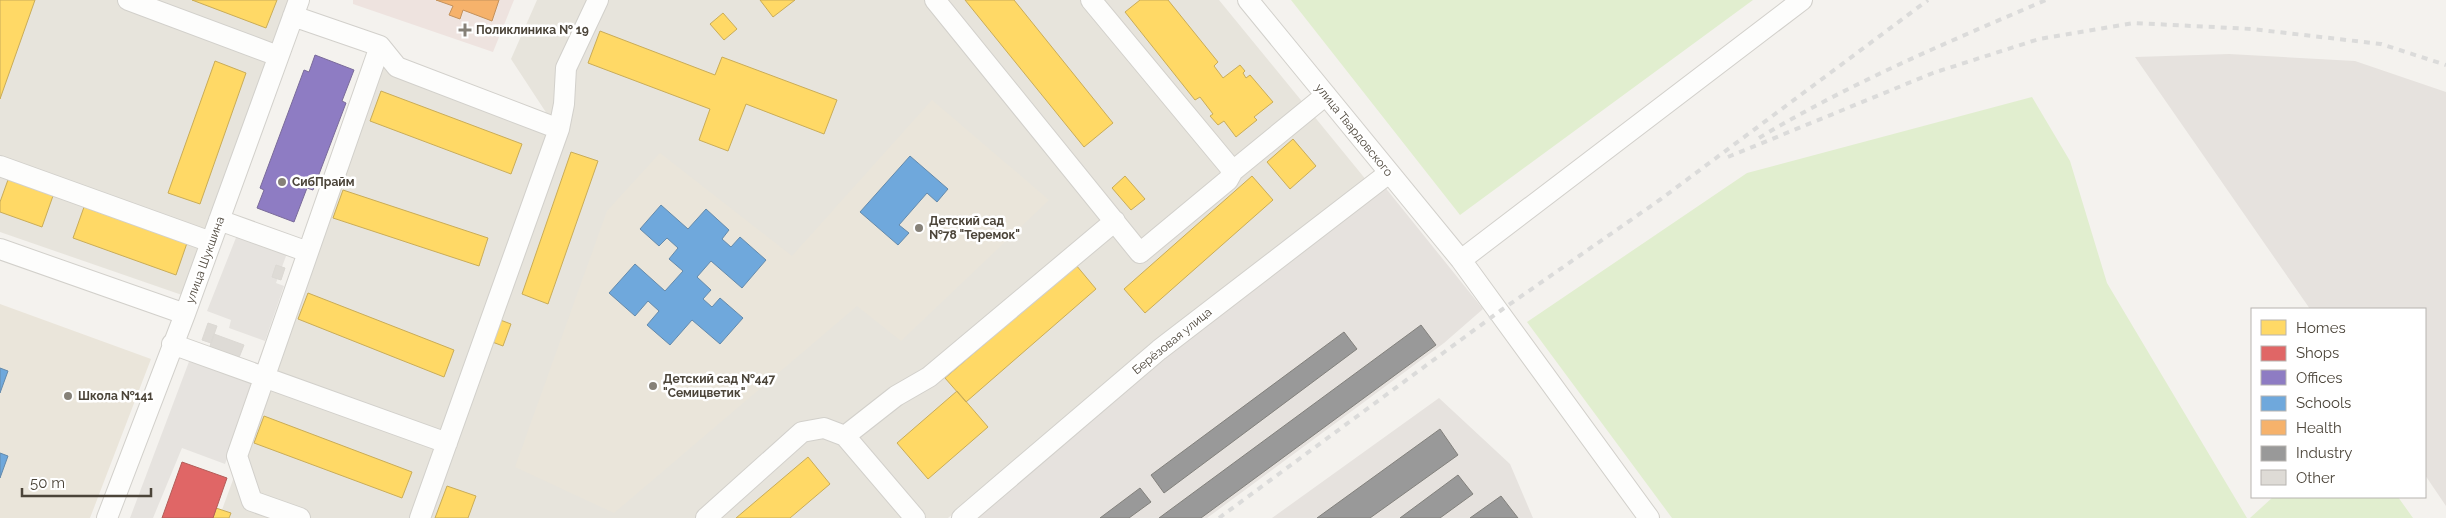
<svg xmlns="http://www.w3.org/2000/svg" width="2446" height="518" font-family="Raleway,sans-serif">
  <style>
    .residential { fill: #e7e4dc }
    .industrial { fill: #e6e2de }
    .education { fill: #eae5da }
    .medical { fill: #eee3df }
    .green { fill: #e1eecf }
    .parking { fill: #e6e3df }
    .homes { fill: #ffd966; stroke: #c9ac58 }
    .shops { fill: #e06666; stroke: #b35c58 }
    .offices { fill: #8e7cc3; stroke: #7a6b9a }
    .schools { fill: #6fa8dc; stroke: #648aab }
    .health { fill: #f6b26b; stroke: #c3915c }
    .industry { fill: #999; stroke: #82807c }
    .building { fill: #dedbd6; stroke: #dcd9d4 }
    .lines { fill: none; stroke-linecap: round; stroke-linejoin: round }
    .minor-casing { stroke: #d2d0cb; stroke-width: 22 }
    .minor { stroke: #fdfdfc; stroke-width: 20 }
    .rail { stroke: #dbdbda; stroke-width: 4; stroke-dasharray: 6 6; stroke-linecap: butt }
    .poi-dot { fill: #868178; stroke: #fff; stroke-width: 2 }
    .labels { text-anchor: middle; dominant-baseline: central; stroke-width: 5; stroke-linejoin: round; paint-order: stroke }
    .poi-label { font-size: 12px; font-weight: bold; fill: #4b4439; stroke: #fff; text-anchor: start }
    .street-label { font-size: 12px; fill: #4b4439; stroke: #fff }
  </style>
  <rect width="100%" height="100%" fill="#f4f2ee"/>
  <path class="residential" d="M0 0H289L182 295 0 232Z
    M537 0H1219L1367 181 1150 349 948 518H219L312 264 380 57 549 117 511 59Z"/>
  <path class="industrial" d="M2229 54 2355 61 2446 92V506L2425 475V309H2310L2135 57Z
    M1384 186 1483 309 1444 343 1207 518H972L1163 355Z
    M1439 398 1510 464 1533 518H1272Z"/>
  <path class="education" d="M932 100 1049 200 901 341 857 306 614 513 515 467 607 211 660 153 792 256Z
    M0 304 151 359 90 518H0Z"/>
  <path class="medical" d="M353 0H514L493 52 353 4Z"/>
  <path class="green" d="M1291 0H1753L1460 215Z
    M2032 97 2070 161 2107 283 2247 518H1672L1527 322 1747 173Z
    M2273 497H2398L2413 518H2250Z"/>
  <path class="parking" d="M239 230 289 248 276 283 284 286 265 341 229 328 231 320 207 311Z
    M190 359 255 382 225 464 182 448 153 518H130Z"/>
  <path class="homes" d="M0 0H35L0 99Z
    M192 0H277L266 28Z
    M760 0H795L773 17Z
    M965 0H1014L1113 123 1084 147Z
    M1140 0H1168L1218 62 1214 66 1223 78 1240 65 1245 71 1243 73 1246 78 1250 75 1273 102 1254 117 1257 120 1236 137 1224 121 1218 125 1210 116 1213 114 1200 97 1195 100 1125 12Z
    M723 13 737 29 724 40 710 24Z
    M600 31 715 75 722 57 837 100 824 134 746 104 728 151 699 140 710 109 588 63Z
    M215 61 246 73 200 204 168 193Z
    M381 91 522 144 511 174 370 121Z
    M1293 139 1316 166 1290 189 1267 162Z
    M571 152 598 161 548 304 522 294Z
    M1125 176 1145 199 1131 210 1112 188Z
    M1252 176 1273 200 1145 313 1124 289Z
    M9 177 54 193 42 227 0 212V202Z
    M343 190 488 238 479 266 333 218Z
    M84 207 187 243 176 275 73 238Z
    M1076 265 1096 289 966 402 945 378Z
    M308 293 454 350 444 377 298 319Z
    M495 318 511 324 503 346 487 340Z
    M957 391 988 427 928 479 897 443Z
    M264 416 412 472 402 498 254 443Z
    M808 457 830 484 790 518H736Z
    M447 486 476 496 468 518H435Z
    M216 508 231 513 229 518H213Z"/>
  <path class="shops" d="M182 462 227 478 213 518H162Z"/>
  <path class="offices" d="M315 55 354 70 342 101 346 103 313 190 307 188 294 222 257 208 264 190 260 188 304 70 309 72Z"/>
  <path class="schools" d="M910 156 948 189 937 202 927 193 899 225 909 233 898 245 860 212Z
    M661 205 688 229 706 209 729 230 722 239 731 247 740 237 766 260 742 288 711 261 697 277 711 290 703 299 712 307 720 298 743 318 720 344 692 320 670 345 647 325 659 311 648 301 635 316 609 293 635 264 665 291 683 271 669 259 678 248 667 238 659 246 640 229Z
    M0 368 8 371 0 393Z
    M0 453 8 456 0 478Z"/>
  <path class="health" d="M436 0H499L492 21 463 10 460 19 449 15 453 6Z"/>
  <path class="industry" d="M1421 325 1436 345 1201 518H1159Z
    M1344 332 1357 349 1164 493 1151 475Z
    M1440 429 1458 455 1370 518H1317Z
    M1458 475 1473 494 1440 518H1400Z
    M1140 488 1151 502 1129 518H1100Z
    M1501 496 1518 518H1470Z"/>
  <path class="building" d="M276 265 285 268 281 280 272 277Z
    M208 323 217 326 211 343 202 340Z
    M214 334 244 345 238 360 209 349Z"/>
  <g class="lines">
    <g class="minor-casing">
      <path id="minor" d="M128 0 278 56
        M935 0 1140 253 1228 180 1233 171 1326 95
        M1091 0 1233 171
        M1248 0 1461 260 1649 518
        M293 16 380 46 397 67 559 129
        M0 166 211 242
        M219 220 308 252
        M0 249 185 314
        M1461 260 1802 0
        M172 344 447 443
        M845 436 896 396 929 377 1115 221
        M107 518 185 314 299 0
        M300 518 252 501 237 456 380 46
        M420 518 559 129 564 104 566 68 598 0
        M706 518 802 432 824 428 845 436 915 518
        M962 518 1159 350 1389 173"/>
    </g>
    <use href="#minor" class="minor"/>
    <path class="rail" d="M1759 138C1850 83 1948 42 2046 0
      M1728 157 1933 73 2039 39 2134 23 2252 29 2381 44 2446 65
      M1219 518 1500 311 1661 199 1928 0"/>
  </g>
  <g class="poi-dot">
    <path d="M462.5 22.5h5v5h5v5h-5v5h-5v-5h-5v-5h5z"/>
    <circle cx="282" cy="182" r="5"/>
    <circle cx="919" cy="228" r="5"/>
    <circle cx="653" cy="386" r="5"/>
    <circle cx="68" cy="396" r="5"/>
  </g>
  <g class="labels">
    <g class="poi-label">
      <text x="476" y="30">Поликлиника № 19</text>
      <text x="292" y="182">СибПрайм</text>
      <text x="929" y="221">Детский сад<tspan x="929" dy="14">№78 "Теремок"</tspan></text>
      <text x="663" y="379">Детский сад №447<tspan x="663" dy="14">"Семицветик"</tspan></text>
      <text x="78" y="396">Школа №141</text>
    </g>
    <g class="street-label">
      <text transform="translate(1354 130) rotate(51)">улица Твардовского</text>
      <text transform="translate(205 260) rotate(-70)">улица Шукшина</text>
      <text transform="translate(1172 341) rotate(-39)">Берёзовая улица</text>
    </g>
  </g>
  <rect x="2251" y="308" width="175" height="190" fill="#ffffff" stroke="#b7b4b0"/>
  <rect x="2261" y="320" width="25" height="15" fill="#ffd966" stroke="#b7b4b0"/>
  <text x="2296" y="333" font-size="15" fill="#4b4439">Homes</text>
  <rect x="2261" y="346" width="25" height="15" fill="#e06666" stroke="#b7b4b0"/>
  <text x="2296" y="358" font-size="15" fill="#4b4439">Shops</text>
  <rect x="2261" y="370" width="25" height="15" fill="#8e7cc3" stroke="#b7b4b0"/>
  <text x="2296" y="383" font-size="15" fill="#4b4439">Offices</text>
  <rect x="2261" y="396" width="25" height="15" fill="#6fa8dc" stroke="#b7b4b0"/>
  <text x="2296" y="408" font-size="15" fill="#4b4439">Schools</text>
  <rect x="2261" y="420" width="25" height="15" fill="#f6b26b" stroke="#b7b4b0"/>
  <text x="2296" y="433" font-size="15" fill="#4b4439">Health</text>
  <rect x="2261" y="446" width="25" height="15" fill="#999999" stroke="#b7b4b0"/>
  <text x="2296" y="458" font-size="15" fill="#4b4439">Industry</text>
  <rect x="2261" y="470" width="25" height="15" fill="#dedbd6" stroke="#b7b4b0"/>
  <text x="2296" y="483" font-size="15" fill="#4b4439">Other</text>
  <path d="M22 488v8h129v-8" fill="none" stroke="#4b4439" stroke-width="2.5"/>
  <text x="30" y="488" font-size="15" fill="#4b4439" stroke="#ffffff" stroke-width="4" paint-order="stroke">50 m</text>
</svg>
